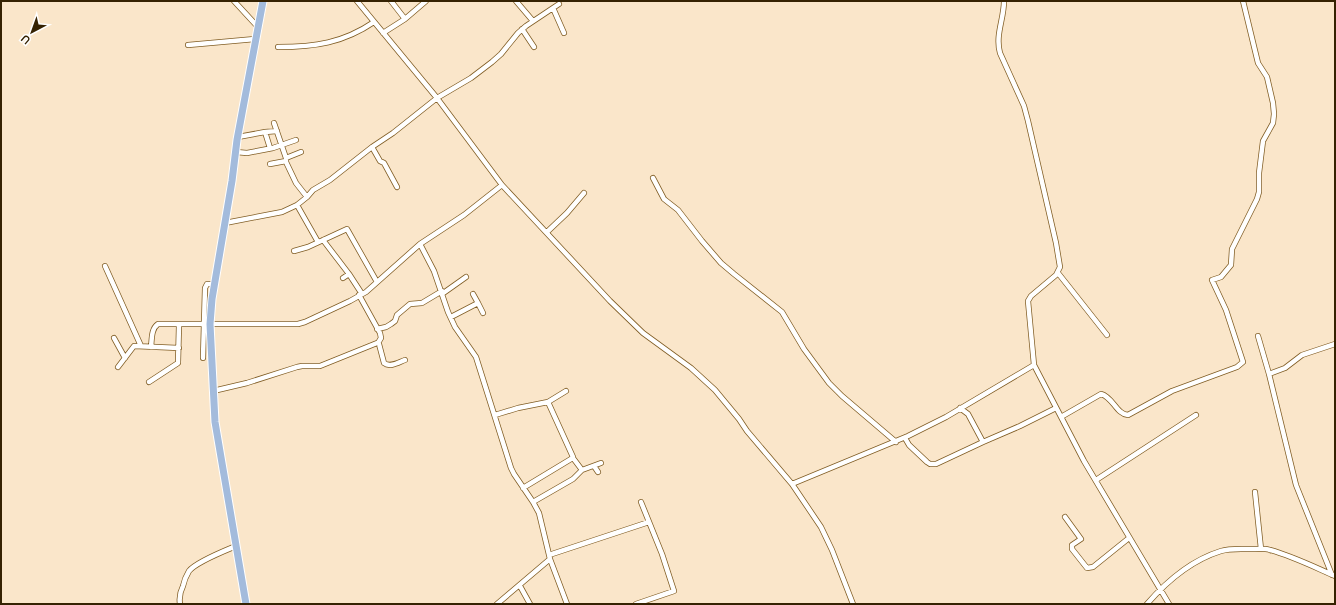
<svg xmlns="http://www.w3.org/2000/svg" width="1336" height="605" font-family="'Nunito Sans',sans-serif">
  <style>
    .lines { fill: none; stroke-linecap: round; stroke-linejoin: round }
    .minor-casing { stroke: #805d24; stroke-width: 6 }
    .primary-casing { stroke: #fff; stroke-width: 9 }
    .minor { stroke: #fff; stroke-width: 4.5 }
    .primary { stroke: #a3bbdc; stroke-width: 7 }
  </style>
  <rect width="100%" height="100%" fill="#fae6ca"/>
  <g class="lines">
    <g class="minor-casing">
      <path id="minor" d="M234 1 258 27
        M357 1 437 98 502 185 610 301 643 333 691 368 715 390 739 419 747 431 792 484 821 527 832 550 853 604
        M391 1 405 19
        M516 1 533 21
        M553 8 564 33
        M522 29 534 47
        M383 33 405 19 426 1
        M188 45 255 39
        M278 47C315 47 343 43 374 22
        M274 123 286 158V162L296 183 307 197
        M265 132 277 131
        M238 137 265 132 270 148
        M372 147 380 161 384 163 397 187
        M236 152 247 153 273 148 296 140
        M286 158 301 152
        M270 164 286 161
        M653 178 664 199 678 210 702 241 721 263 734 274 782 312 804 349 829 383 842 396 896 442
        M297 205 318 242
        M225 223 282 212 297 205 307 197 313 190 330 180 372 147 393 133 437 98 471 78 492 62 501 54 518 33 526 26 559 4
        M547 232 567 213 584 193
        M323 240 349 274 362 294
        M420 244 464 215 502 185
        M294 251 308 247 347 229 377 282
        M105 266 141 346
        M1058 273 1107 335
        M343 278 349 274
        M442 294 466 277
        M473 294 478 303
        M359 295 380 333 381 338 378 343
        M451 317 478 303 483 313
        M377 329 386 327 391 324 395 321 397 315 410 304 422 303 442 291
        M1258 336 1269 374
        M114 338 125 358
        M151 347C152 339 151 329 158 324H298L305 322 350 301 366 292 420 244 434 271 448 312 455 327 476 357 511 468 514 474 533 502 539 513 550 559 567 604
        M203 358 205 288 207 284H214
        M1034 365 1084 461 1169 604
        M118 367 134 346 179 348
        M149 382 178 363 179 325
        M213 391 247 383 297 367 302 366H320L377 343 379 344 384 363C390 368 399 362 405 360
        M548 402 566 391
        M960 408 968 414 983 442
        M495 415 518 408 548 402 573 457 571 459 523 488
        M1061 417 1101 394C1113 397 1116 414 1128 415L1172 391 1237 367 1243 362 1226 310 1212 280 1221 277 1231 265 1232 249 1257 199 1259 192V173L1263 141 1273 123 1274 114 1273 103 1267 77 1258 63 1243 1
        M905 438 909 445 927 462 930 464H936L983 442 1020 426 1056 408
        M573 458 582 470 601 463
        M594 466 598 472
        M1096 480 1196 415
        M792 484 908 436 946 417 1034 365 1028 301 1031 296 1056 275 1060 267 1056 243 1028 121 1024 106 1000 53C995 35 1004 19 1004 1
        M1255 492 1261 549
        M533 502 573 479 582 470
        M1065 517 1081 539 1072 545V549L1087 568 1093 567 1129 538
        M549 555 649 522
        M1332 575 1296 485 1269 374 1285 368 1302 355 1335 344
        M520 586 530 604
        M180 604C179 598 180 592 183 586 184 581 186 576 189 571 196 562 224 551 236 546
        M497 604 550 559
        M636 604 674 591 662 554 641 502
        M1147 604C1166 582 1192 560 1221 551 1230 548 1241 549 1251 549 1257 549 1264 548 1270 550 1292 556 1314 567 1335 576"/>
    </g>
    <g class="primary-casing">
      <path id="primary" d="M246 604 215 422 210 324 212 299 232 181 237 140 263 1"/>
    </g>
    <use href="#minor" class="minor"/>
    <use href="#primary" class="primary"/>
  </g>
  <rect width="1336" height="605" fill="none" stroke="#352202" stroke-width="4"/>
  <g transform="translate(32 32) rotate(221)" stroke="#ffffff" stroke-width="3" paint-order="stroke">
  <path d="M0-3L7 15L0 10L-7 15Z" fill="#352202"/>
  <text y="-6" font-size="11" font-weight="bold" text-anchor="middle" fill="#352202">U</text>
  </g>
</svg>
